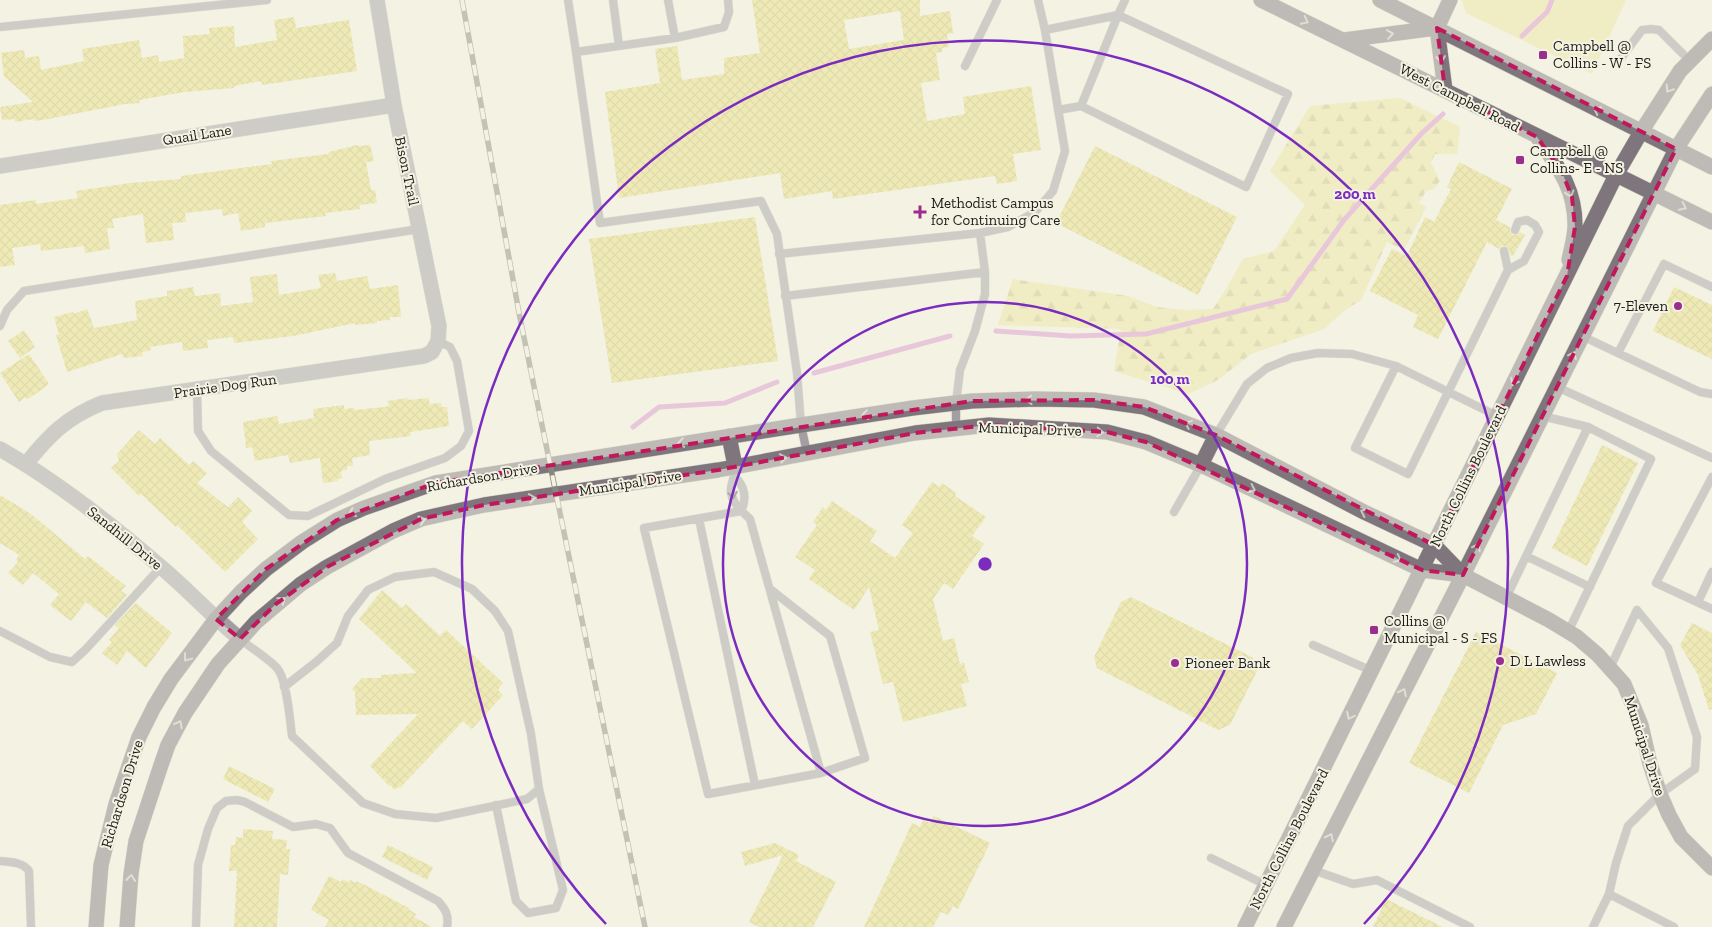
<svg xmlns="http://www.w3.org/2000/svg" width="1712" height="927" font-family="'Zilla Slab',serif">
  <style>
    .forest { fill: url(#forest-firs) }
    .green { fill: #ede59d }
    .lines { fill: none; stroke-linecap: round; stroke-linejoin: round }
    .stream { stroke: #de93d0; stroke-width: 5 }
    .building { fill: url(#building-cross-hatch); fill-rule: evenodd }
    .lane-casing { stroke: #cccbbe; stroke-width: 9 }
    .street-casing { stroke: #cccbbe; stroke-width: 16 }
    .secondary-casing { stroke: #cccbbe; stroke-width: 16 }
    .lane { stroke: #a39ea2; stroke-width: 8 }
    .street { stroke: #a39ea2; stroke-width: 15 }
    .secondary { stroke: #7e767c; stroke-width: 15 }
    .rail-casing { stroke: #88877d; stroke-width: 5.5 }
    .rail { stroke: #f3f2e3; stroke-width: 4; stroke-dasharray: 11; stroke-linecap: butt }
    .oneway { stroke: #cac7bf }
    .oneway2 { stroke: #595656 }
    .marked { fill: none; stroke: #c2185b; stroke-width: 4; stroke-dasharray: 10 6; stroke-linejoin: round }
    .ring { fill: none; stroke: #7b2cbf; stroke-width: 2.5 }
    .poi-dot { fill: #9b2d8d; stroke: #f3f2e3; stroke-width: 2 }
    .labels { text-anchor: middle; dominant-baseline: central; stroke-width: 4; stroke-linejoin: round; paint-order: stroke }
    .poi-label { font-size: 15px; fill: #1d1c17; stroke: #f3f2e3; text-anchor: start }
    .street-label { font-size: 15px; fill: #1d1c17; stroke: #f3f2e3 }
    .centre { fill: #7b2cbf; stroke: #f3f2e3; stroke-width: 2.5 }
    .ring-label { font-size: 15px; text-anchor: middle; font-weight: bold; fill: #7b2cbf; stroke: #f3f2e3; stroke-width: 4; stroke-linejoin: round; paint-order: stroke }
  </style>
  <defs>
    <pattern id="forest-firs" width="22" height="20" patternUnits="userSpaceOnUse" patternTransform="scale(1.25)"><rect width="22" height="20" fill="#ede59d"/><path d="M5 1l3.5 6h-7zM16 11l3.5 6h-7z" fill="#cbc486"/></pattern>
    <pattern id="building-cross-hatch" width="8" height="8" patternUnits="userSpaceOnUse" patternTransform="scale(1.25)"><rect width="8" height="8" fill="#ebdf7d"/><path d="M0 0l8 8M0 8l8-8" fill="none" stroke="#c9bf6b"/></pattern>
  </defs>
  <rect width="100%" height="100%" fill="#f3f2e3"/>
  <path class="forest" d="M1400 98 1460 127 1457 154H1435L1431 163 1440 181 1434 189 1426 191 1419 203 1426 207 1404 250 1387 242 1361 300 1344 311 1324 329 1251 354 1218 380 1188 394 1114 371 1121 329 998 325 1013 279 1128 296 1157 307 1185 310 1213 309 1226 289 1243 259 1274 251 1305 205 1270 171 1310 106Z"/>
  <path class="green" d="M1462 0H1626L1592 74 1466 13Z"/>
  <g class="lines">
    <path class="stream" d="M1522 36 1547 12 1552 0
      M996 331 1071 336 1146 334 1287 299 1344 220 1422 133 1443 114
      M814 373 950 336
      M633 427 659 407 725 403 777 382"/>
  </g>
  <path class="building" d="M752 0H920V16L950 11 953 33 947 34 949 47 942 48V52L936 53 940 80 921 83 927 121 965 114 963 97 1031 86 1041 150 1013 154 1017 181 997 184 995 176 833 199 832 191 784 199 780 173 619 198 605 92 660 83 655 49 677 46 682 80 724 74V58L760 53ZM900 11 904 40 849 49 844 20Z
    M294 17 296 28 349 20 357 71 262 85 261 81 234 86V88L184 92 139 100 140 103 125 104 43 120 34 121V119L15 122 14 119 2 120 0 107 33 102 4 76 1 53 24 50 25 58 39 56 41 70 84 61 82 49 139 40 142 58 158 55 159 62 184 58 183 36 210 34 209 28 234 26 235 47 277 40 274 20Z
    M357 145 359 146 370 145 374 161 366 162 371 190H375L377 203 360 205V209L325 213 326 216 265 223V227L241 231 238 213 223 216 222 209 185 213 186 222 172 223 174 240 146 243 143 214 112 219 114 228H107L110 249 85 253 84 246 41 251 40 244 12 248 15 265 0 267V205L36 200V204L78 198 76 191 130 183 181 179V176L272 164 271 161 328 154 329 152Z
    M1095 146 1237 217 1198 295 1056 223Z
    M1459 162 1512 189 1496 220 1510 227V231L1513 235H1516L1520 232 1525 235 1513 256 1510 255 1509 249 1506 246H1502L1499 249 1487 242 1438 339 1413 327 1418 315 1370 291 1392 249 1407 256 1425 217 1434 222 1451 189 1447 187Z
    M755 217 778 361 612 383 589 239Z
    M335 273 337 281 367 276 370 289 398 285 401 317H389L390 320 377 321V323L355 325V323L293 336 234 343 233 337 207 340 208 348 183 351 182 342 150 347 151 350 142 352 143 356 124 358 122 354 67 372 56 335 59 334 54 317 73 312 74 314 87 309 94 328 137 320 135 301 167 296V291L193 287 195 296 220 293 221 306 253 302 250 277 277 274 279 295 321 288 318 275Z
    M1674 287 1712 305V359L1653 331Z
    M24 330 35 347 20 358 8 341Z
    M29 354 49 384 34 395 27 399 26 397 19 402 0 373Z
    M407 398 408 400 428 398 430 404 441 403 442 407H447L449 426 410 432 411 436 369 441 370 455 352 458 353 466H347V470L341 471 342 478 337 479 338 481 323 483 320 458 290 463 288 455 255 461 252 447 246 448 243 422 277 416 279 424 314 418 313 409 344 405V409L354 408 355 410 384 407 389 406 388 401Z
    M139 430 155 444 160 438 189 465 193 461 207 473 197 483 228 507 238 497 252 511 242 522 258 539 225 572 177 525 176 527 141 494 139 496 111 468 119 461 117 454Z
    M1602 445 1638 463 1587 566 1552 548Z
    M932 482 939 487 942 483 956 493 955 496 986 517 972 536 984 544 953 589 944 583 933 599 943 641 954 638 960 664 964 663 969 682 961 684 967 706 903 722 893 682 883 684 870 632 879 630 869 587 854 610 809 579 815 570 795 557 817 525 813 522 823 507 826 510 832 501 877 531 870 541 895 558 913 533 902 525Z
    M0 495 31 514 85 559 88 556 126 586 121 591 127 595 107 618 86 602 71 621 50 605 59 594 33 573 23 585 8 573 18 562 16 560 19 555 0 543Z
    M382 590 402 608 406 604 440 636 446 630 503 683 498 690 503 695 472 729 463 721 400 788 398 787 395 790 390 785 389 786 370 766 418 714 356 715 355 692 352 689 362 678H381V675L417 673 359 619Z
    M1131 597 1252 657 1258 669 1230 725 1218 730 1097 668 1094 657 1121 602Z
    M136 603 172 633 146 668 127 651 117 665 102 653 112 642 109 640 119 628 115 625Z
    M1692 623 1712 633V709L1709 710 1698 675 1680 645Z
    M1476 632 1557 673 1536 714 1503 725 1469 793 1409 763Z
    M229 766 275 789 268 802 223 779Z
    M934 816 990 843 958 909 953 906 948 915 941 912 933 927H864L912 823 920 827 923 820 930 823Z
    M243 829 273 831 272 839 287 840 286 849H290L288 875 280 874 277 927H234L237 871H229L231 845H235L236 837 243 838Z
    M775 843 799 855 796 861 836 882 813 927H759L749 922 783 855 745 866 741 852Z
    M388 845 433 867 427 880 382 857Z
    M329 876 341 882 343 879 349 883 350 880 356 883 357 881 409 908 408 909 416 914 414 917 432 927H325L329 920 311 910Z
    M1386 899 1443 927H1373Z"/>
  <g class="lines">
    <g class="lane-casing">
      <path id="lane" d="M568 0 576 52 675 38 724 27 729 12 728 0
        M613 0 619 46
        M668 0 675 38
        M1038 0 1045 30 1118 15
        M0 27 267 0
        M576 52 600 223 761 201 777 234 797 373 801 425 807 453
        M1621 58 1642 30 1651 29 1659 30 1690 61
        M965 66 997 0
        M1081 106 1118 15
        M1058 110 1081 106 1246 187 1288 94 1118 15 1125 0
        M1504 251 1508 270
        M779 254 980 233 1008 227 1035 212 1053 191 1065 151 1045 30
        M785 296 985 272
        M0 326 7 310 24 291 419 229
        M1582 336 1700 392 1712 394
        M1618 353 1664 264 1712 287
        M1396 366 1355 448 1408 474 1508 270 1524 261 1539 232 1535 225 1527 220 1518 222 1515 230
        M1557 387 1712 458
        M197 390 198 431 211 451 289 515 308 516 385 479 445 458 461 446 469 431 457 361 450 347 438 341
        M1542 416 1588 427
        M956 429V403L960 370 975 331 985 294V272L980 233
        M1216 435 1247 384 1267 368 1291 358 1318 353 1352 354 1396 366 1497 416
        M735 466C735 473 734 477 732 483 727 498 739 509 750 519L821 773 708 794 644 528 741 511
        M735 477C745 486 747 499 741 511
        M1712 477 1656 583 1712 609
        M1174 512 1201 465
        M699 519 755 785
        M1526 556 1590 587
        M770 589 830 636 865 758 821 773
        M1506 598 1588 427 1651 459 1568 632
        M1698 602 1712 572
        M0 631 50 657 72 662 86 649 161 567
        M240 639C251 648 268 658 277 668 287 679 290 721 292 736L363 803 395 814 436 818 527 799 539 789 531 734 508 631 495 611 472 589 434 572 395 577 368 590 348 616 337 643 316 662 284 687
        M1313 645 1372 671
        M496 805 516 901 528 913 556 908 563 890 539 789
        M1211 858 1266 885
        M0 861C10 862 23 862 29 871L31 927
        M1313 870 1353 884 1377 880 1470 927
        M1609 894 1616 863 1628 826 1660 794 1695 769 1697 737 1668 648 1637 610 1610 668
        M196 927 198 865 208 829 217 808 226 801 237 800 245 802 293 827 316 824 330 828 348 853 438 901C446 910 449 915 447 927
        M1593 927 1609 894 1674 927"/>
    </g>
    <g class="street-casing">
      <path id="street" d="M0 166 394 105
        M0 449C58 482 110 523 161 567 188 590 212 616 240 639
        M26 464C49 435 67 417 102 403L424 356 432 352 438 341 439 326 394 105 377 0"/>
    </g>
    <g class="secondary-casing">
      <path id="secondary" d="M1261 0 1712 222
        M1380 0 1712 167
        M1437 28 1445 90
        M1437 28 1450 0
        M1344 40 1436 28
        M1538 138C1558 167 1575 188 1575 225 1575 237 1571 249 1569 260
        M729 436 735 466
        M1201 465 1216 435
        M96 927 101 865 116 804 139 737 154 707 171 679 216 619 241 592 266 569 302 542 337 520 364 508 435 483 801 425 913 408 972 401 1036 399 1094 400 1144 407 1216 435 1364 512 1434 545 1463 575 1549 620 1577 637 1598 655 1624 684 1641 725 1650 764 1660 794 1669 815 1681 837 1712 868
        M127 927 131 874 136 841 160 768 168 745 185 713 218 664 256 622 301 584 327 567 393 531 421 519 484 505 718 470 915 433 989 425 1107 432 1146 442 1201 465 1422 570 1463 575
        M1245 927 1616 175 1641 132 1680 71 1712 39
        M1284 927 1463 575 1676 149 1712 94"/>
    </g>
    <use href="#lane" class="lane"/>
    <use href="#street" class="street"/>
    <use href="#secondary" class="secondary"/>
    <g class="rail-casing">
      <path id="rail" d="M462 0 520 318 645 927"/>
    </g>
    <use href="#rail" class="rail"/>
  </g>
  <defs><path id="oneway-chevron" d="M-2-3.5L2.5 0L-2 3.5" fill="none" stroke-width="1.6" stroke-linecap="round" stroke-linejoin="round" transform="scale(1.25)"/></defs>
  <g class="oneway">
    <use href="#oneway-chevron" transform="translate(1305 21) rotate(26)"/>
    <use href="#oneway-chevron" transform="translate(1390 34) rotate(-8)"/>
    <use href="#oneway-chevron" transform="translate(1441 59) rotate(83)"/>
    <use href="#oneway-chevron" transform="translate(1669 89) rotate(123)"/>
    <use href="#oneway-chevron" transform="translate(1597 110) rotate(-154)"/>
    <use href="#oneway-chevron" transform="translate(1570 194) rotate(73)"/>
    <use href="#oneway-chevron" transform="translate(1683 207) rotate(26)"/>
    <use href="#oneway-chevron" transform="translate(1573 355) rotate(-64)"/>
    <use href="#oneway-chevron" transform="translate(1514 382) rotate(116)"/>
    <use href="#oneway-chevron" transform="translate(1029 400) rotate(178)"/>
    <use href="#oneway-chevron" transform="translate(865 415) rotate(171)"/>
    <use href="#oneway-chevron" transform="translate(1188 424) rotate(-158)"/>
    <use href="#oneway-chevron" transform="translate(1100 432) rotate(3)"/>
    <use href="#oneway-chevron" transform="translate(681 443) rotate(171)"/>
    <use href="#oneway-chevron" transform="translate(783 458) rotate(-10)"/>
    <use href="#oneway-chevron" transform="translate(1252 489) rotate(25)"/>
    <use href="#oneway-chevron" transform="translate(532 498) rotate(-9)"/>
    <use href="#oneway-chevron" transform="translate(1364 512) rotate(-154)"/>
    <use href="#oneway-chevron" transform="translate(352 513) rotate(155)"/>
    <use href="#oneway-chevron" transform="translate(422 520) rotate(-17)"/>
    <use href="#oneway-chevron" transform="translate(1477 547) rotate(-63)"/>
    <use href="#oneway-chevron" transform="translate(1398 559) rotate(27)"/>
    <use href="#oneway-chevron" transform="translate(282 600) rotate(-39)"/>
    <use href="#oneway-chevron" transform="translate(187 658) rotate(127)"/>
    <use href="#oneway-chevron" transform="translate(1403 692) rotate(-63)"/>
    <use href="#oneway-chevron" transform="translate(1350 716) rotate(116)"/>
    <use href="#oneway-chevron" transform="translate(179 724) rotate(-62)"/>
    <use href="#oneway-chevron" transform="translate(1330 837) rotate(-63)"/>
    <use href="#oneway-chevron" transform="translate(131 878) rotate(-83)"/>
  </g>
  <use class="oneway2" href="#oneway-chevron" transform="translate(733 495) rotate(80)"/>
  <path d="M0 0H1712V927H0ZM1437 28 1676 149 1463 575 1422 570 1146 442 1107 432 989 425 915 433 718 470 484 505 421 519 327 567 276 604 240 639 216 619 266 569 337 520 435 483 972 401 1094 400 1144 407 1216 435 1434 545 1567 276 1575 227 1572 197 1562 172 1537 137 1445 90Z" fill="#f3f2e3" fill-opacity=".55" fill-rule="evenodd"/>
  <path class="marked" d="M1437 28 1676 149 1463 575 1422 570 1146 442 1107 432 989 425 915 433 718 470 484 505 421 519 327 567 276 604 240 639 216 619 266 569 337 520 435 483 972 401 1094 400 1144 407 1216 435 1434 545 1567 276 1575 227 1572 197 1562 172 1537 137 1445 90Z"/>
  <g class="ring">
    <circle cx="985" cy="564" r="262"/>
    <path d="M606 924A523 523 0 1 1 1364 924"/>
  </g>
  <g class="poi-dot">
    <rect x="1538" y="50" width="10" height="10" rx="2.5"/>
    <rect x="1515" y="155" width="10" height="10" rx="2.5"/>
    <path d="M917.5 204.5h5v5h5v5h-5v5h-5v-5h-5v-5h5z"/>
    <circle cx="1678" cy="306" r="5"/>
    <rect x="1369" y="625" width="10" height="10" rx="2.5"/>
    <circle cx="1500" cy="661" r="5"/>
    <circle cx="1175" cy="663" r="5"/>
  </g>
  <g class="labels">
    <g class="poi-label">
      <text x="1553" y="46">Campbell @<tspan x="1553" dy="17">Collins - W - FS</tspan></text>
      <text x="1530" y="151">Campbell @<tspan x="1530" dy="17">Collins- E - NS</tspan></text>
      <text x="931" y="203">Methodist Campus<tspan x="931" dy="17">for Continuing Care</tspan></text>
      <text x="1668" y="306" text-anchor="end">7-Eleven</text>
      <text x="1384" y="621">Collins @<tspan x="1384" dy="17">Municipal - S - FS</tspan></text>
      <text x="1510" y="661">D L Lawless</text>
      <text x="1185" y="663">Pioneer Bank</text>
    </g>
    <g class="street-label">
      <text transform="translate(1460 98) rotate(27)">West Campbell Road</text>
      <text transform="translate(197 135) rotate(-9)">Quail Lane</text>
      <text transform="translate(407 171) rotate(78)">Bison Trail</text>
      <text transform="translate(225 386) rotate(-8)">Prairie Dog Run</text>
      <text transform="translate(1030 429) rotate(2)">Municipal Drive</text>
      <text transform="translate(1468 476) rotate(-64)">North Collins Boulevard</text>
      <text transform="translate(482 477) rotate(-10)">Richardson Drive</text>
      <text transform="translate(630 483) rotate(-9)">Municipal Drive</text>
      <text transform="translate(125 538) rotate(39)">Sandhill Drive</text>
      <text transform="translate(1645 746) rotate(72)">Municipal Drive</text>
      <text transform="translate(122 794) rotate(-73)">Richardson Drive</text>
      <text transform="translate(1289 839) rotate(-63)">North Collins Boulevard</text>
    </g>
  </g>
  <circle cx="985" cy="564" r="8" class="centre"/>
  <g class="ring-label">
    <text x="1355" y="199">200 m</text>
    <text x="1170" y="384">100 m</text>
  </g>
</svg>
